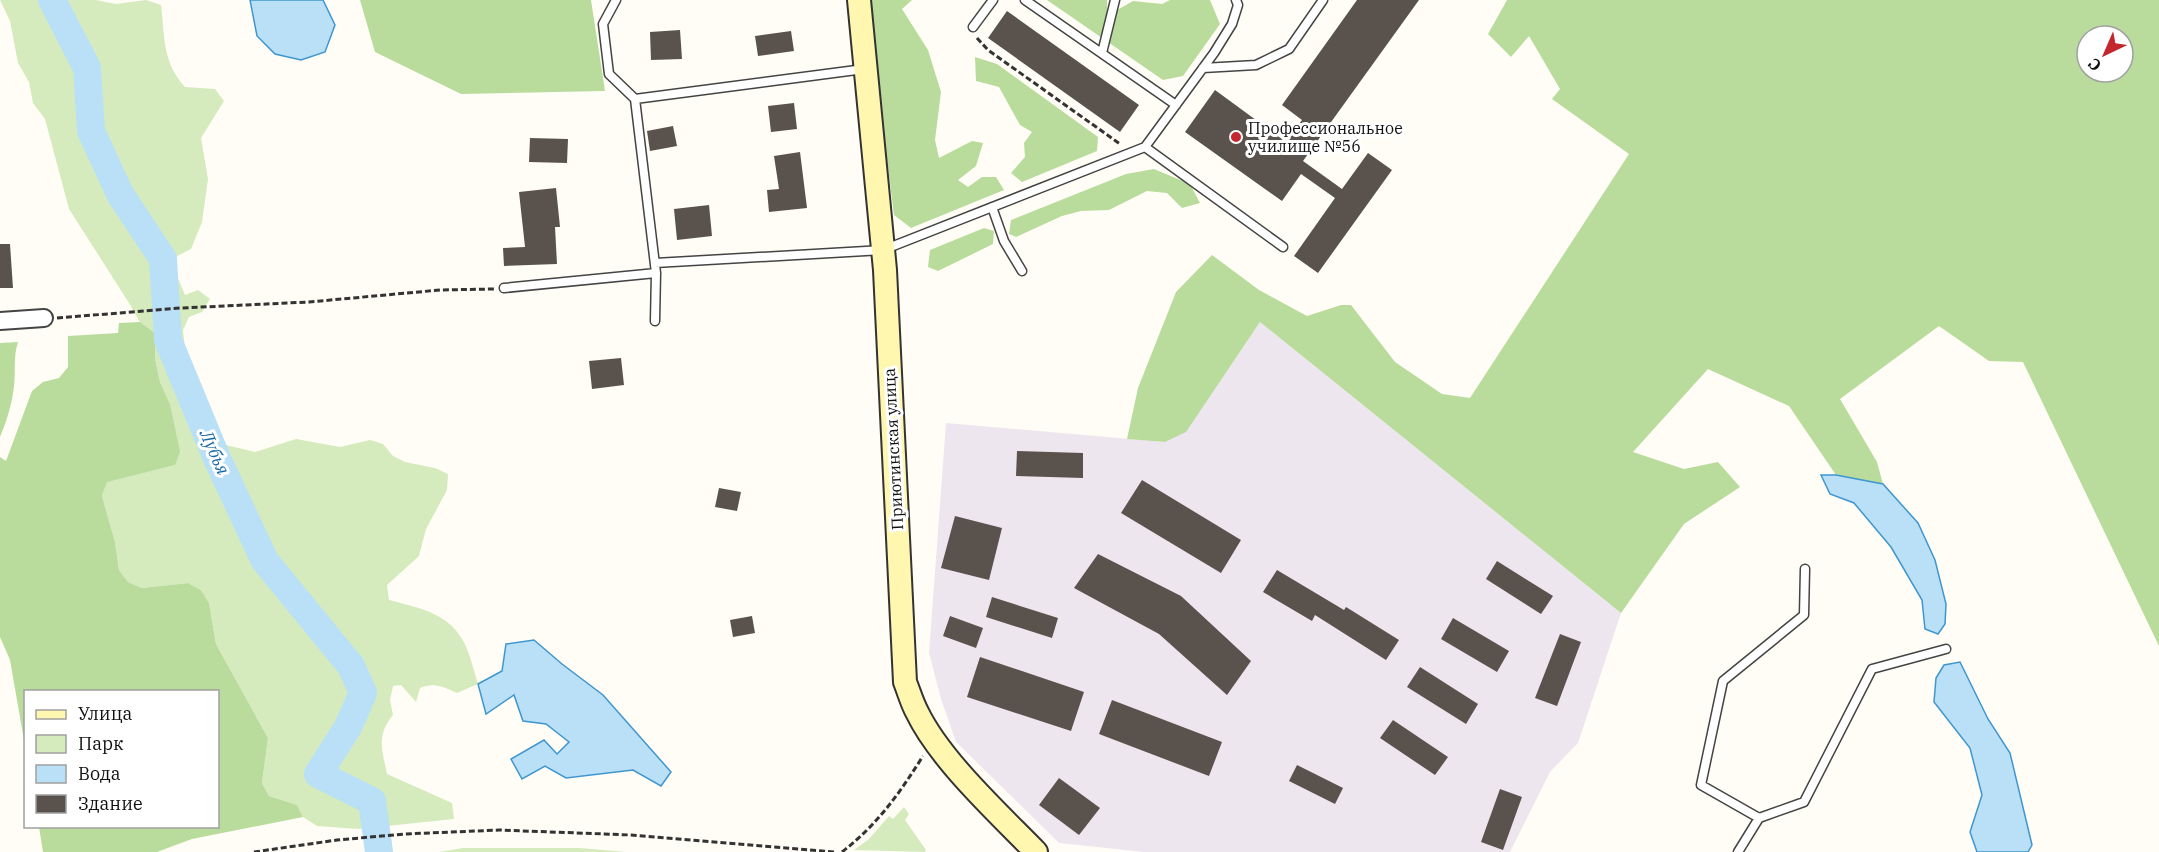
<svg xmlns="http://www.w3.org/2000/svg" width="2159" height="852" font-family="'IBM Plex Serif',serif">
  <style>
    .industrial { fill: #eee6ef }
    .green { fill: #d5ebbd }
    .forest { fill: #b9dc9c; fill-rule: evenodd }
    .water { fill: #b9e0f7; stroke: #3f96cf; stroke-width: 1.5 }
    .lines { fill: none; stroke-linecap: round; stroke-linejoin: round }
    .river { stroke: #b9e0f7; stroke-width: 28 }
    .building { fill: #5a524d }
    .lane-casing { stroke: #444; stroke-width: 11 }
    .street-casing { stroke: #444; stroke-width: 20 }
    .secondary-casing { stroke: #333; stroke-width: 26 }
    .path { stroke: #333; stroke-width: 3; stroke-dasharray: 6 3; stroke-linecap: butt }
    .lane { stroke: #fff; stroke-width: 8 }
    .street { stroke: #fff; stroke-width: 16 }
    .secondary { stroke: #fff6b0; stroke-width: 22 }
    .poi-dot { fill: #c4262e; stroke: #fff; stroke-width: 2 }
    .labels { text-anchor: middle; dominant-baseline: central; stroke-width: 6; stroke-linejoin: round; paint-order: stroke }
    .poi-label { font-size: 16px; fill: #111; stroke: #fff; text-anchor: start }
    .street-label { font-size: 16px; fill: #111; stroke: #fff }
    .water-label { font-size: 18px; font-style: italic; fill: #1768a6; stroke: #fff }
  </style>
  <rect width="100%" height="100%" fill="#fffdf5"/>
  <path class="industrial" d="M1260 322 1621 613 1578 743 1550 772 1510 852H1144L1059 843 956 742 941 699 929 653 946 423 1165 442 1186 431Z"/>
  <path class="green" d="M0 0H96L116 4 146 0 161 5C165 37 162 62 185 87L215 89 224 101 201 138 208 179 202 222 191 249 177 256 174 269 185 295 198 290 210 299 202 312 189 317 183 330 186 358 201 399 210 412 222 444 255 452 296 439 340 447 370 440 383 444 393 456 405 462 435 468 448 474 447 490 426 529 419 556 387 585 389 600C415 607 447 612 462 639 470 652 473 669 478 684L457 693C443 687 435 682 420 688L416 702 401 685 393 686 390 700 393 715C376 736 382 749 387 774L452 803 454 819 358 829 317 826 303 817 297 805 269 796 262 783 268 738 216 644 209 603 201 590 188 583 142 588 128 582 119 570 115 542 102 496 107 481 175 465 170 404 160 382 155 358V333L140 322 129 303 69 209 45 119 33 103 29 82 18 63 10 21Z
    M904 807 909 814 905 820 926 850 925 852 854 850 869 839 889 816 893 819Z
    M463 848H580L626 852H439Z"/>
  <path class="forest" d="M360 0H591L605 91 461 94 375 52Z
    M871 0H912L902 9 928 50 941 92 935 140 939 158 972 141 983 143 976 166 958 180 968 187 982 177H996L1004 190 911 228 894 215 876 71Z
    M1047 0H1107V9L1112 13 1133 1 1162 4 1170 0H1210L1220 24 1183 76 1163 80Z
    M1507 0H2159V646L2023 362 1989 361 1939 326 1840 399 1877 462 1883 484 1836 475 1789 406 1708 369 1633 452 1684 469 1718 462 1740 487 1684 524 1621 613 1260 322 1186 432 1165 442 1127 439 1138 388 1176 292 1212 255 1259 290 1307 316 1341 305H1351L1395 362 1442 394 1470 398 1629 154 1552 99 1560 89 1529 36 1511 57 1488 34ZM2087 36H2123V72H2087Z
    M975 57 997 64 1098 137 1097 151 1022 182 1011 173 1025 157 1024 143 1032 132 1020 125 999 87 976 81Z
    M1154 169 1190 184 1200 203 1182 208 1167 193 1147 191 1109 210 1081 211 1062 216 1016 237 1009 234 1011 220 1126 174Z
    M984 228 994 231 993 244 938 271 928 267 930 250Z
    M140 322 155 333V358L160 382 170 404 180 452 175 465 107 482 102 496 115 542 119 570 128 582 142 588 188 583 201 590 209 603 216 644 268 738 262 783 269 796 297 805 303 817 192 839 157 852H43L39 827 218 826V692H26L25 746 10 660 0 637V457L6 461 32 391 43 382 59 378 68 367V336L118 333 119 323Z
    M18 342C13 357 16 370 14 386 12 404 7 420 0 437V343Z"/>
  <path class="water" d="M250 0H323L335 25 325 52 301 60 275 54 257 36Z
    M1821 475H1836L1883 484 1918 523 1935 560 1946 604 1945 624 1938 634 1925 629 1922 600 1891 547 1854 503 1830 494Z
    M534 640 562 664 603 695 671 772 661 786 633 770 566 778 545 766 522 779 511 759 544 740 557 754 569 742 546 724 523 721 514 695 486 714 478 684 502 671 506 644Z
    M1960 662 1988 719 2010 753 2032 845 2028 852H1977L1970 832 1982 795 1970 748 1934 702 1936 678 1944 665Z"/>
  <g class="lines">
    <path class="river" d="M52 0 87 68 91 131 120 194 163 259 168 340 215 454 265 561 351 666 363 693 348 727 318 774 372 801 379 852"/>
  </g>
  <path class="building" d="M1357 0H1419L1303 161 1342 189 1368 153 1392 170 1318 273 1294 256 1335 198 1301 174 1282 201 1185 132 1215 90 1286 142 1302 120 1282 105Z
    M1007 11 1139 105 1120 132 988 38Z
    M680 30 682 59 651 60 650 32Z
    M791 31 794 51 758 56 755 36Z
    M794 103 797 129 771 132 768 106Z
    M673 126 677 146 650 151 647 131Z
    M530 138 568 139 567 163 529 162Z
    M800 152 807 208 769 212 767 190 779 189 774 156Z
    M556 188 560 227H555L557 264 504 266 503 248 525 247 519 192Z
    M709 205 712 236 677 240 674 209Z
    M0 244H10L13 288H0Z
    M621 358 624 385 592 389 589 361Z
    M1017 451 1083 453V478L1016 476Z
    M1142 480 1241 540 1221 573 1121 513Z
    M719 488 741 492 737 511 715 507Z
    M955 516 1002 528 989 580 941 568Z
    M1098 554 1181 596 1251 661 1227 695 1159 634 1074 588Z
    M1497 561 1553 596 1541 614 1486 579Z
    M1277 570 1344 610 1346 607 1399 640 1386 660 1315 615 1312 621 1263 592Z
    M992 597 1058 618 1052 638 986 617Z
    M752 616 755 633 733 637 730 620Z
    M950 616 983 628 976 648 943 636Z
    M1453 618 1509 651 1497 672 1441 639Z
    M1560 634 1581 642 1557 706 1535 698Z
    M980 657 1084 692 1071 731 967 697Z
    M1420 667 1478 704 1466 724 1407 687Z
    M1112 700 1222 742 1209 776 1099 734Z
    M1393 720 1448 757 1435 775 1380 738Z
    M1297 765 1343 788 1335 804 1289 781Z
    M1059 778 1100 808 1079 835 1039 805Z
    M1500 789 1522 797 1503 850 1481 842Z"/>
  <g class="lines">
    <g class="lane-casing">
      <path id="lane" d="M616 0 603 24 609 74 635 99 656 273 655 321
        M1025 0 1176 105
        M973 27 993 0
        M1102 53 1115 0
        M1203 68 1256 65 1289 49 1323 0
        M635 99 864 69
        M1145 147 1283 247
        M992 207 1004 241 1022 271
        M655 263 883 250 1145 147 1214 53 1232 24 1238 5 1236 0
        M504 288 656 273
        M1759 818 1701 785 1723 681 1804 615 1805 569
        M1738 852 1759 818 1804 802 1872 669 1946 649"/>
    </g>
    <g class="street-casing">
      <path id="street" d="M0 321 44 318"/>
    </g>
    <g class="secondary-casing">
      <path id="secondary" d="M859 0 885 270 905 682C909 692 912 703 917 712 940 760 999 814 1036 852"/>
    </g>
    <path class="path" d="M977 38 988 50 1120 144
      M57 318 181 308 309 302 440 290 494 289
      M254 852 337 840 405 834 499 830 631 835 835 852
      M842 852C878 824 899 794 923 756"/>
    <use href="#lane" class="lane"/>
    <use href="#street" class="street"/>
    <use href="#secondary" class="secondary"/>
  </g>
  <circle class="poi-dot" cx="1236" cy="137" r="6"/>
  <g class="labels">
    <g class="poi-label">
      <text x="1248" y="128">Профессиональное<tspan x="1248" dy="18">училище №56</tspan></text>
    </g>
    <g class="street-label">
      <text transform="translate(893 449) rotate(-93)">Приютинская улица</text>
    </g>
    <g class="water-label">
      <text transform="translate(215 452) rotate(66)">Лубья</text>
    </g>
  </g>
  <rect x="24" y="690" width="195" height="138" fill="#ffffff" stroke="#a0a0a0" stroke-width="1.5"/>
  <rect x="36" y="710" width="30" height="9" fill="#fff6b0" stroke="#a0a0a0" stroke-width="1.5"/>
  <text x="78" y="720" font-size="18" fill="#111111">Улица</text>
  <rect x="36" y="735" width="30" height="18" fill="#d5ebbd" stroke="#a0a0a0" stroke-width="1.5"/>
  <text x="78" y="750" font-size="18" fill="#111111">Парк</text>
  <rect x="36" y="765" width="30" height="18" fill="#b9e0f7" stroke="#a0a0a0" stroke-width="1.5"/>
  <text x="78" y="780" font-size="18" fill="#111111">Вода</text>
  <rect x="36" y="795" width="30" height="18" fill="#5a524d" stroke="#a0a0a0" stroke-width="1.5"/>
  <text x="78" y="810" font-size="18" fill="#111111">Здание</text>
  <g transform="translate(2105 54) rotate(224)"><circle r="28" fill="#ffffff" stroke="#a0a0a0" stroke-width="1.5"/>
  <path d="M0-4.5L10 22L0 15L-10 22Z" fill="#c4262e"/>
  <text y="-9" font-size="16" font-weight="bold" text-anchor="middle" fill="#111111">С</text>
  </g>
</svg>
